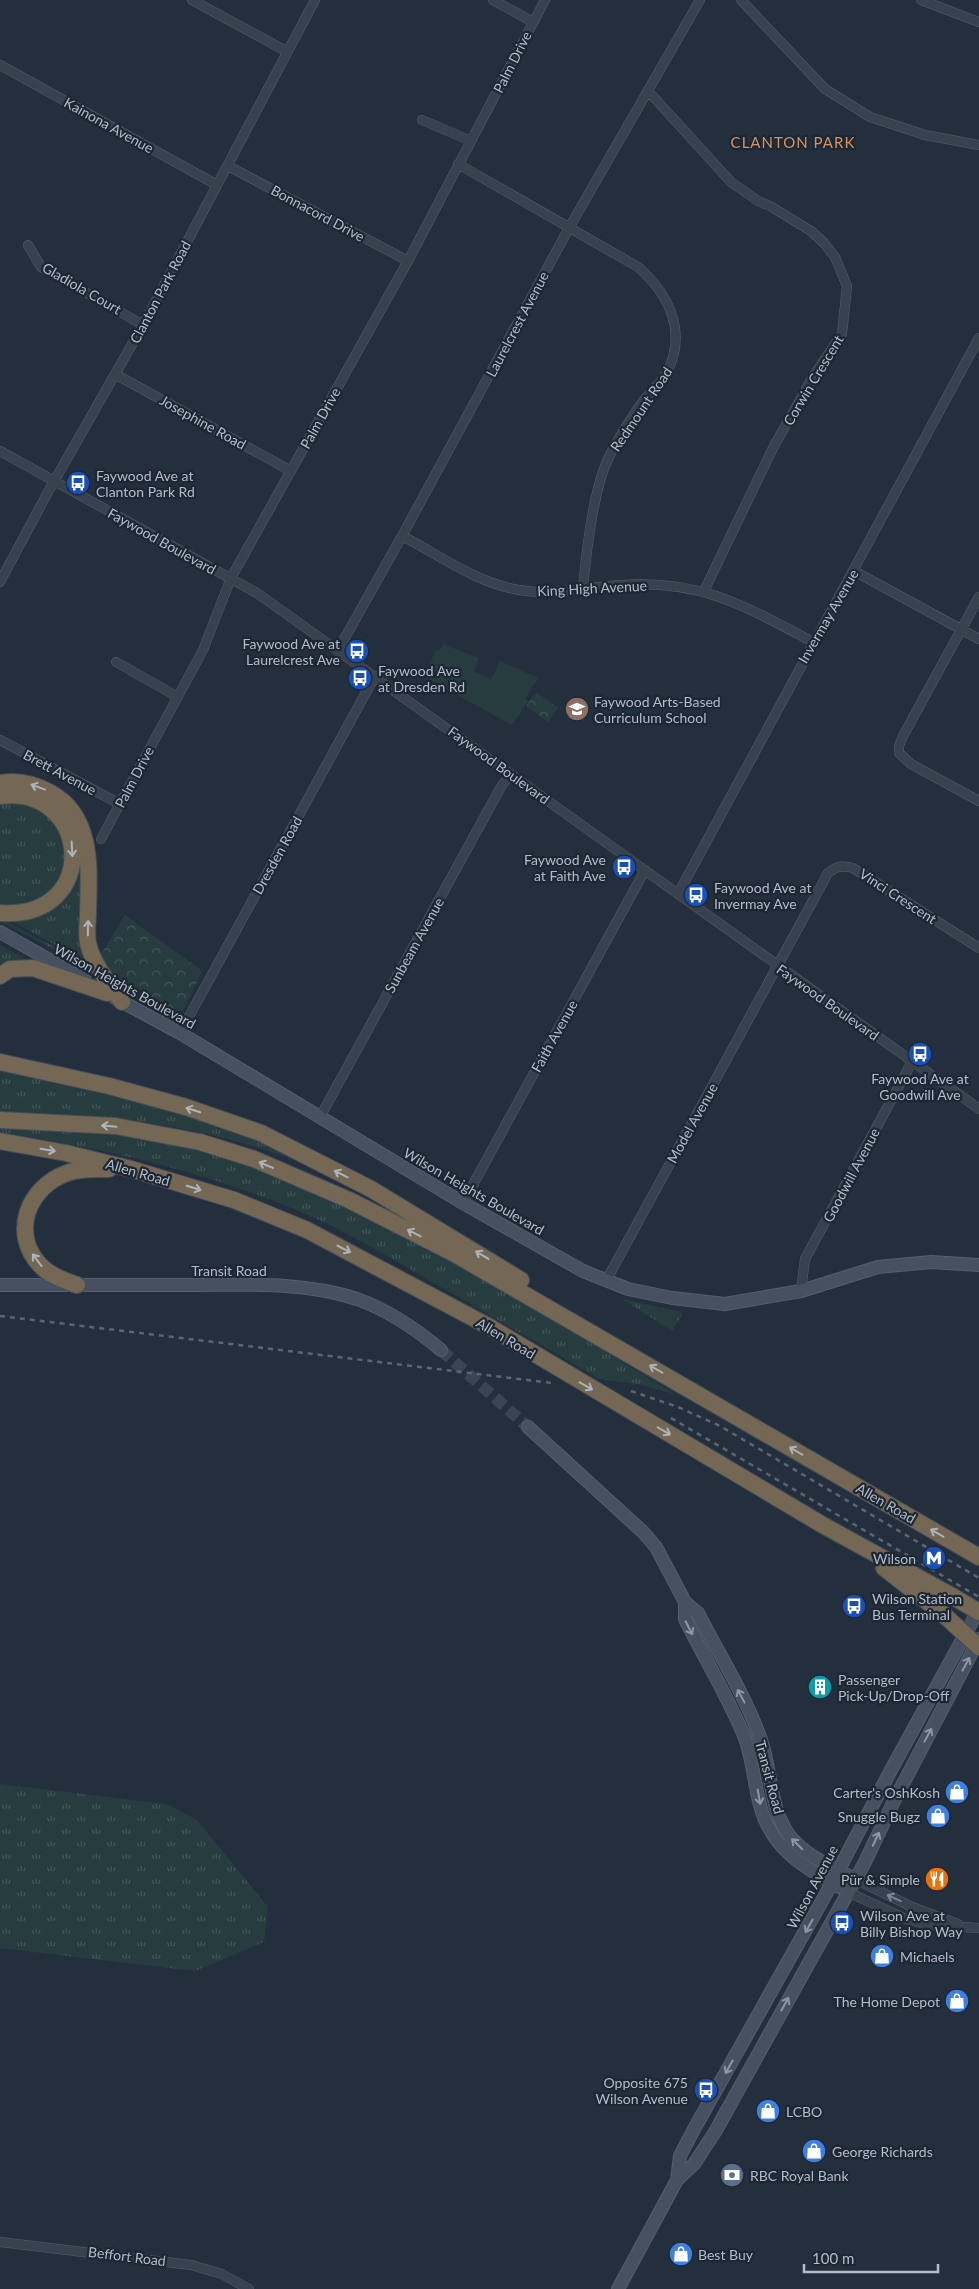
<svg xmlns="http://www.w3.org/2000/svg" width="979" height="2289" font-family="Lato,sans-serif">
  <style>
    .grass { fill: url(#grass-tufts) }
    .forest { fill: url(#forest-crowns) }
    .pitch { fill: #263c3f }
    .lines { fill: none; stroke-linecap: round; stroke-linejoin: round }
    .secondary-tunnel { stroke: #3a4453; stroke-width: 12; stroke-dasharray: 12 6; stroke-linecap: butt }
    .street-casing { stroke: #565f6c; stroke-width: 10 }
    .secondary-casing { stroke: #565f6c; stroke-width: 14 }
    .highway-casing { stroke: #434c59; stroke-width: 18 }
    .street { stroke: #38414e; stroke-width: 9 }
    .secondary { stroke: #465061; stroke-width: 12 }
    .highway { stroke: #746855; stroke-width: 16 }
    .rail { stroke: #5a6575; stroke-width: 2.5; stroke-dasharray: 5 5; stroke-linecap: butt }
    .highway-bridge-casing { stroke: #434c59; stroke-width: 18; stroke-linecap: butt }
    .highway-bridge { stroke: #746855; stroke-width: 16 }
    .oneway { stroke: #aeb4bd }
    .oneway2 { stroke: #8e96a5 }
    .oneway3 { stroke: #7c8592 }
    .labels { text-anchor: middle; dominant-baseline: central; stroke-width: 4.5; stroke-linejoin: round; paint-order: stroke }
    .street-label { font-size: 14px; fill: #b4bcc9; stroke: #1d2633 }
    .poi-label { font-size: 14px; fill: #b4bcc9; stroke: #1d2633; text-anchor: start }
    .neighbourhood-label { font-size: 15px; letter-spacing: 1px; fill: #d59563; stroke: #1d2633 }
  </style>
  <defs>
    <pattern id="grass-tufts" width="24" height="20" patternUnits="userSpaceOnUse" patternTransform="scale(1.25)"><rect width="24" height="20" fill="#263c3f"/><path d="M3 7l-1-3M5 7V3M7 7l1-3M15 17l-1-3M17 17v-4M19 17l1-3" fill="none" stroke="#435659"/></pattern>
    <pattern id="forest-crowns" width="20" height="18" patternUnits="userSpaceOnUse" patternTransform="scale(1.25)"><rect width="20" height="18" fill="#263c3f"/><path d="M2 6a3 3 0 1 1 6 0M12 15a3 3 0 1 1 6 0" fill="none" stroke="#435659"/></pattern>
  </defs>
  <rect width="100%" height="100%" fill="#242f3e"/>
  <path class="grass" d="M20 801 48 815 64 836 67 858 57 885 33 905 0 904V803Z
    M83 864 88 963 8 919 28 917 76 866Z
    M0 918 89 965 98 973 0 921Z
    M0 945 35 964 0 969Z
    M0 1070 183 1113 214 1122 294 1154V1160C253 1145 211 1133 168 1126 113 1117 56 1116 0 1114Z
    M0 1125C72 1131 144 1133 213 1154 376 1203 530 1307 675 1394L637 1384 599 1379C543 1346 486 1313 429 1280 387 1256 344 1230 299 1211 203 1171 102 1148 0 1132Z
    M622 1299 681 1312 682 1315 672 1331Z
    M0 1784 166 1804 197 1820 268 1907 264 1942 195 1971 0 1948Z"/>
  <path class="forest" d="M536 692 558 708 548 722 526 706Z
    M125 915 202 971 183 1011H174L114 975 100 956Z"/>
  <path class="pitch" d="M443 644 479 658 474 671 491 680 500 661 538 678 525 699 528 701 512 725 423 676 436 650 439 651Z"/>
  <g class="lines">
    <path class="secondary-tunnel" d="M441 1350 528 1427"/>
    <g class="street-casing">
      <path id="street" d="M192 0 286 51
        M493 0 533 22
        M741 0 825 89 870 117 925 135 979 145
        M921 0 979 22
        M0 65 217 185
        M648 91 731 182 758 201 770 206 811 231 824 243 835 257 847 286 842 334 814 375 773 448 704 591
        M422 120 471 141
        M458 164 638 267C670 295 688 334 666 374 660 385 651 391 644 400 629 421 615 442 605 466 593 497 586 554 583 589
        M228 166 408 261
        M28 245 41 267 143 325
        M115 374 291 471
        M0 451 257 593 979 1109
        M402 536C440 555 476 583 519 590 553 596 586 587 620 585 701 579 745 606 813 642
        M854 571 979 639
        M0 582 48 492 143 325 315 0
        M979 597 903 736 899 746V753L911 764 979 801
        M338 650 402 536 569 228 700 0
        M116 662 178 697
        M0 740 120 804
        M101 839 203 650 231 578 408 261 545 0
        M678 894 979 338
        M180 1033 375 676
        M320 1117 502 785 511 775
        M463 1203 645 870
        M606 1281 828 873C837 866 842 865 853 868L979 948
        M801 1291 805 1259 912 1062
        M855 1879 912 1907 958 1924
        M848 1892 906 1919 928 1925 979 1928
        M0 2242 191 2265 222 2274 249 2289"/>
    </g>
    <g class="secondary-casing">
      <path id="secondary" d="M0 932 85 980
        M115 998 180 1033 463 1203 583 1271 628 1289 672 1298 725 1304 801 1291 878 1267 931 1262 979 1265
        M0 1285C62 1285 124 1285 187 1285 243 1285 302 1281 357 1299 388 1310 416 1329 441 1350
        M528 1427 643 1532 656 1547 685 1602 698 1613C719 1655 746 1696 761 1740 772 1771 769 1807 789 1835 805 1856 832 1867 855 1879
        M685 1602V1619C705 1659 728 1697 745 1738 753 1760 754 1783 760 1805 771 1848 803 1867 839 1887
        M677 2180 680 2156 693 2131 827 1892 891 1770 979 1609
        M618 2289 677 2180 694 2164 715 2132 864 1864 895 1799 979 1639"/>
    </g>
    <g class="highway-casing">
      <path id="highway" d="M0 783C18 780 35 784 51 793 94 817 89 870 88 912 88 922 86 933 88 943 93 965 109 983 122 1002
        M0 796C90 784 103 920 0 913
        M0 976 10 969 33 968 107 993
        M0 1062 109 1086 186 1107 261 1133 371 1189 521 1280
        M0 1120 115 1126 200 1142 254 1159 349 1200 453 1253 979 1557
        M0 1141 66 1153 131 1169 234 1200 307 1230 488 1326 821 1524 952 1596
        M77 1285C64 1280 50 1276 40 1265 10 1233 28 1187 67 1173 80 1168 95 1169 109 1169
        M884 1568 943 1614"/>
    </g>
    <use href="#street" class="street"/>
    <use href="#secondary" class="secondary"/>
    <use href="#highway" class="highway"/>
    <path class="rail" d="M0 1316 552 1383
      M631 1391 678 1407 720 1426 979 1578
      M671 1418 979 1597"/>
    <g class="highway-bridge-casing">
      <path id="highway-bridge" d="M952 1596 979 1612
        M943 1614 979 1647"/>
    </g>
    <use href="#highway-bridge" class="highway-bridge"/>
  </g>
  <defs><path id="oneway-shaft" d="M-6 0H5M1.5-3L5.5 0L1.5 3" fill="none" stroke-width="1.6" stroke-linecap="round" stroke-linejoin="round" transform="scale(1.25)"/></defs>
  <g class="oneway">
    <use href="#oneway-shaft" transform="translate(38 787) rotate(-160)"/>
    <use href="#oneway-shaft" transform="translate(72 849) rotate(87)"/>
    <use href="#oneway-shaft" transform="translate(88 928) rotate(-89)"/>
    <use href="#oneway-shaft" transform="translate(193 1110) rotate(-162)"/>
    <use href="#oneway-shaft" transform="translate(109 1126) rotate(-175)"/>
    <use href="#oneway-shaft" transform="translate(48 1150) rotate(9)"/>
    <use href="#oneway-shaft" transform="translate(266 1165) rotate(-157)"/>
    <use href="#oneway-shaft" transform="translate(341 1174) rotate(-153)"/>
    <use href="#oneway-shaft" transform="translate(194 1188) rotate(17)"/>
    <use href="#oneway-shaft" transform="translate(414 1233) rotate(-153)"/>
    <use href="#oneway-shaft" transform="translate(344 1249) rotate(27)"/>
    <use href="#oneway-shaft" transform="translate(482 1255) rotate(-149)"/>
    <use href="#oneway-shaft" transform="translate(37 1260) rotate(-127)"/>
    <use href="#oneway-shaft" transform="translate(656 1369) rotate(-150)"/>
    <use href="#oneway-shaft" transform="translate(586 1386) rotate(30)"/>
    <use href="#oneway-shaft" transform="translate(664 1431) rotate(30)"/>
    <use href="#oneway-shaft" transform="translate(796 1451) rotate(-150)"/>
    <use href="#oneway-shaft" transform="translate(937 1533) rotate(-150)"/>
  </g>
  <g class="oneway2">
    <use href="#oneway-shaft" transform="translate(689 1628) rotate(63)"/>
    <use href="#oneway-shaft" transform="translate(966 1664) rotate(-62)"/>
    <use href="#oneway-shaft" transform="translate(741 1696) rotate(-118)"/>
    <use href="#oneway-shaft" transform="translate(928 1735) rotate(-62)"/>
    <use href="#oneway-shaft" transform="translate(759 1797) rotate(80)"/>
    <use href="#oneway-shaft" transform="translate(876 1839) rotate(-65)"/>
    <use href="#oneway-shaft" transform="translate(797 1844) rotate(-135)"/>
    <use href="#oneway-shaft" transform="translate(809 1926) rotate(119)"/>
    <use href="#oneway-shaft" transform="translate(785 2004) rotate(-61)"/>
    <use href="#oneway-shaft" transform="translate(729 2067) rotate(119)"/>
  </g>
  <use class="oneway3" href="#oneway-shaft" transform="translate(894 1898) rotate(-155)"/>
  <defs>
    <g id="bus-disc" transform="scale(1.25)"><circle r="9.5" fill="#1a4fb4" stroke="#1d2633"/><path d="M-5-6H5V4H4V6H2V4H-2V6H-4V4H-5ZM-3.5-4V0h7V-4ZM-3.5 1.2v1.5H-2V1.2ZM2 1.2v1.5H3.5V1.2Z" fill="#fff"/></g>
    <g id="school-disc" transform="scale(1.25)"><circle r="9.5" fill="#8d6e63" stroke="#1d2633"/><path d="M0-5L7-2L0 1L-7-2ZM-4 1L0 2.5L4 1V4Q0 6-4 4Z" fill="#fff"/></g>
    <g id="metro-disc" transform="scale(1.25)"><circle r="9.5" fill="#1a4fb4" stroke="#1d2633"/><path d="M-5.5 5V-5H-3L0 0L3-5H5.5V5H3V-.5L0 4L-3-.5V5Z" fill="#fff"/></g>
    <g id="building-disc" transform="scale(1.25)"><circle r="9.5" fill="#0f9aa8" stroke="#1d2633"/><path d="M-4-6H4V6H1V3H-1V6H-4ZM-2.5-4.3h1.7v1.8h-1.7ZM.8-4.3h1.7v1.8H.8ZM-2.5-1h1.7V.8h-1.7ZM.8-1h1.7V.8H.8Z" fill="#fff"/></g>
    <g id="shop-disc" transform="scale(1.25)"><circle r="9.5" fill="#3f7fe0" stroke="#1d2633"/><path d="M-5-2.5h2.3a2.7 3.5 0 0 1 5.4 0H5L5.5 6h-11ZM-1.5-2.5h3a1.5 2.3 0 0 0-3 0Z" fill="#fff"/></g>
    <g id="restaurant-disc" transform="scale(1.25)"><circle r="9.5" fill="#e8710a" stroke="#1d2633"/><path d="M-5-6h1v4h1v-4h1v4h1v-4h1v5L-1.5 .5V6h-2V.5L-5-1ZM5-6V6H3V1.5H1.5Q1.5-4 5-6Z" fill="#fff"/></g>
    <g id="bank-disc" transform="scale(1.25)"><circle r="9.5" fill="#5c6f8a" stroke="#1d2633"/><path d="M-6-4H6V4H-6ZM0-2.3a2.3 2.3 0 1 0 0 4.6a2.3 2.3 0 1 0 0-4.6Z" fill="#fff"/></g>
  </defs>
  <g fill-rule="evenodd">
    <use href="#bus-disc" x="78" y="483"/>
    <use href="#bus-disc" x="357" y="651"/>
    <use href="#bus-disc" x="360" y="678"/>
    <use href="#school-disc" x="577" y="709"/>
    <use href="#bus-disc" x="624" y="867"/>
    <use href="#bus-disc" x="696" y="895"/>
    <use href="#bus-disc" x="920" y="1054"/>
    <use href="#metro-disc" x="934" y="1558"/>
    <use href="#bus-disc" x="854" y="1606"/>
    <use href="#building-disc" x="820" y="1687"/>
    <use href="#shop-disc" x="957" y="1792"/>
    <use href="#shop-disc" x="938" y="1816"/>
    <use href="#restaurant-disc" x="937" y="1879"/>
    <use href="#bus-disc" x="842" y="1923"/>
    <use href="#shop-disc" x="882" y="1956"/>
    <use href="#shop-disc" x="957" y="2001"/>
    <use href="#bus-disc" x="706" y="2090"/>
    <use href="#shop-disc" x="768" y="2111"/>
    <use href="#shop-disc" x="814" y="2151"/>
    <use href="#bank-disc" x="732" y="2175"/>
    <use href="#shop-disc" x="681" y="2254"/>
  </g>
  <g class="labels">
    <g class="street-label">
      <text transform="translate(512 62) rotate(-63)">Palm Drive</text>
      <text transform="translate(109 125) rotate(29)">Kainona Avenue</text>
      <text transform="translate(318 213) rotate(28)">Bonnacord Drive</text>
      <text transform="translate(82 288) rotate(30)">Gladiola Court</text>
      <text transform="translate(160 292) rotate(-62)">Clanton Park Road</text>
      <text transform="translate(517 324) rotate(-62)">Laurelcrest Avenue</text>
      <text transform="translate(813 380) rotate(-59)">Corwin Crescent</text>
      <text transform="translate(641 409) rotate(-56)">Redmount Road</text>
      <text transform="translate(320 418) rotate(-61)">Palm Drive</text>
      <text transform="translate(203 422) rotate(29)">Josephine Road</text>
      <text transform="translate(162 541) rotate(29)">Faywood Boulevard</text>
      <text transform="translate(592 588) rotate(-3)">King High Avenue</text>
      <text transform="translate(828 616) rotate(-60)">Invermay Avenue</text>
      <text transform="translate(499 765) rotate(36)">Faywood Boulevard</text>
      <text transform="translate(60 772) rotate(28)">Brett Avenue</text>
      <text transform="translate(134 777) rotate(-62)">Palm Drive</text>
      <text transform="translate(277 855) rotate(-61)">Dresden Road</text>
      <text transform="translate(898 896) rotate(33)">Vinci Crescent</text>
      <text transform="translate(414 945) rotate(-61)">Sunbeam Avenue</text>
      <text transform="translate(125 986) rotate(29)">Wilson Heights Boulevard</text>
      <text transform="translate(828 1002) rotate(35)">Faywood Boulevard</text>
      <text transform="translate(554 1036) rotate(-61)">Faith Avenue</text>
      <text transform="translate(692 1123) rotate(-61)">Model Avenue</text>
      <text transform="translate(138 1172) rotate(16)">Allen Road</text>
      <text transform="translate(851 1175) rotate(-62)">Goodwill Avenue</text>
      <text transform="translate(474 1191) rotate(30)">Wilson Heights Boulevard</text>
      <text x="229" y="1270">Transit Road</text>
      <text transform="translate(506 1338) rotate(31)">Allen Road</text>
      <text transform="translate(886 1503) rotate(30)">Allen Road</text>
      <text transform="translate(770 1777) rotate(75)">Transit Road</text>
      <text transform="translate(812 1887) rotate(-62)">Wilson Avenue</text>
      <text transform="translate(127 2256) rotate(7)">Beffort Road</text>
    </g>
    <g class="poi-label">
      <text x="96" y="475">Faywood Ave at<tspan x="96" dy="16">Clanton Park Rd</tspan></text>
      <text x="340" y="643" text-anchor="end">Faywood Ave at<tspan x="340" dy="16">Laurelcrest Ave</tspan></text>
      <text x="378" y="670">Faywood Ave<tspan x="378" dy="16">at Dresden Rd</tspan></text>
      <text x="594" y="701">Faywood Arts-Based<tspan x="594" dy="16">Curriculum School</tspan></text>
      <text x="606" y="859" text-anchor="end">Faywood Ave<tspan x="606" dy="16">at Faith Ave</tspan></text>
      <text x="714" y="887">Faywood Ave at<tspan x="714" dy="16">Invermay Ave</tspan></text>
      <text x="920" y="1078" text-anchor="middle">Faywood Ave at<tspan x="920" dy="16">Goodwill Ave</tspan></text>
      <text x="916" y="1558" text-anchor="end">Wilson</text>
      <text x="872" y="1598">Wilson Station<tspan x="872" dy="16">Bus Terminal</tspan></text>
      <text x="838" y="1679">Passenger<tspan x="838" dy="16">Pick-Up/Drop-Off</tspan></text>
      <text x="940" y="1792" text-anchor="end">Carter's OshKosh</text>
      <text x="920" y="1816" text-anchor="end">Snuggle Bugz</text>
      <text x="920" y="1879" text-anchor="end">Pür &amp; Simple</text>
      <text x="860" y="1915">Wilson Ave at<tspan x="860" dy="16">Billy Bishop Way</tspan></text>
      <text x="900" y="1956">Michaels</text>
      <text x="940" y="2001" text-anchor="end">The Home Depot</text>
      <text x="688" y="2082" text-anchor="end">Opposite 675<tspan x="688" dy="16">Wilson Avenue</tspan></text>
      <text x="786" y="2111">LCBO</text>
      <text x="832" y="2151">George Richards</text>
      <text x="750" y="2175">RBC Royal Bank</text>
      <text x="698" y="2254">Best Buy</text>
    </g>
    <g class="neighbourhood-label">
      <text x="793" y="142">CLANTON PARK</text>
    </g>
  </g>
  <path d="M804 2264v8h134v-8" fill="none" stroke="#b4bcc9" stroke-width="2.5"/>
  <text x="812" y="2264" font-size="15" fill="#b4bcc9" stroke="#1d2633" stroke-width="4" paint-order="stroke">100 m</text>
</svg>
